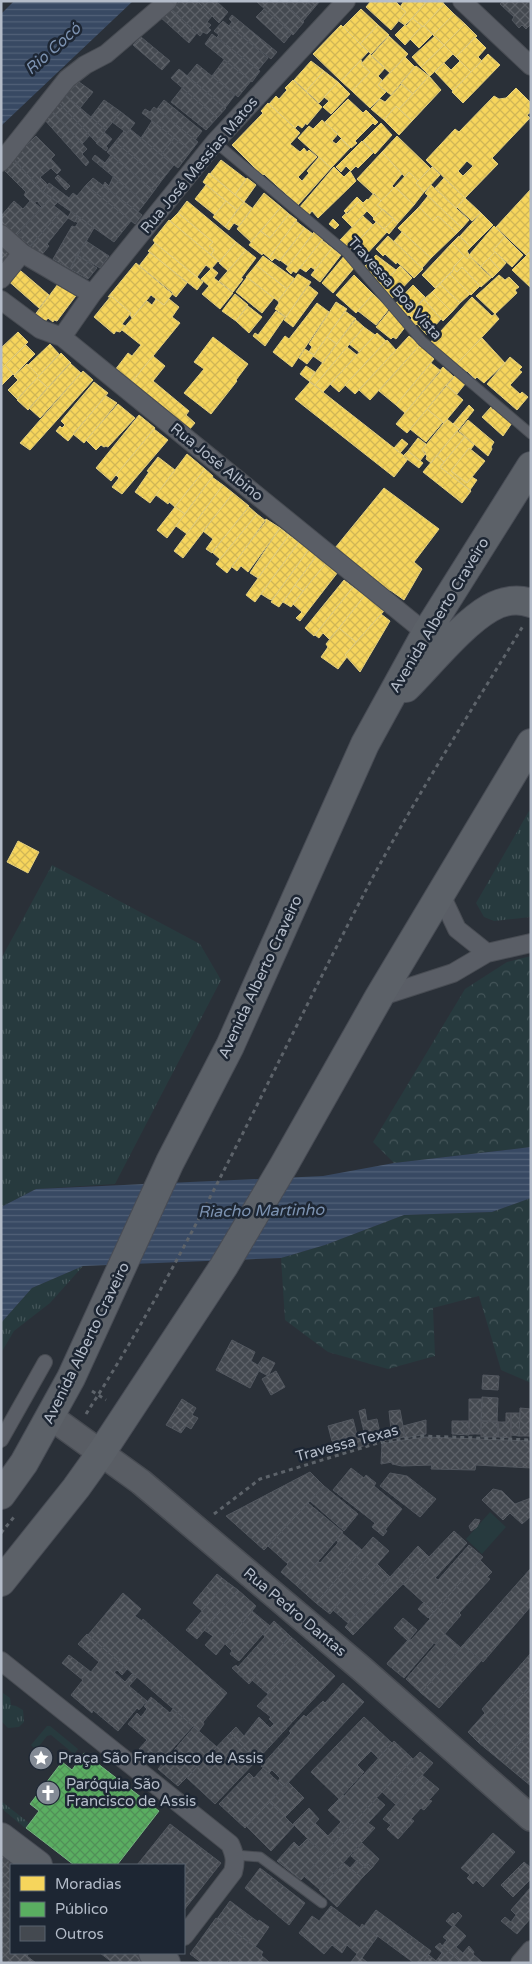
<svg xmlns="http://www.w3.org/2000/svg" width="532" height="1964" font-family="'Varela Round',sans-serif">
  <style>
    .grass { fill: url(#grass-tufts) }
    .forest { fill: url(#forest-crowns) }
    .garden { fill: #273a3e }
    .water { fill: url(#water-rules) }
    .homes { fill: url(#homes-cross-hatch); stroke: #e2ce7d; fill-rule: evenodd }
    .public { fill: url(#public-cross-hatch); stroke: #75b280 }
    .building { fill: url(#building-cross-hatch); stroke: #52575f }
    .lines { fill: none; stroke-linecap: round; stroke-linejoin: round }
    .service-casing { stroke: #484c53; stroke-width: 11 }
    .pedestrian-casing { stroke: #484c53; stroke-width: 16 }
    .minor-casing { stroke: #484c53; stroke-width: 20 }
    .secondary-casing { stroke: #484c53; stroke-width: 28 }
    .primary-casing { stroke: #484c55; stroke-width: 30 }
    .path { stroke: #5d636a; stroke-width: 3; stroke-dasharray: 4 4; stroke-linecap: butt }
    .service { stroke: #5a5e66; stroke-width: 9 }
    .pedestrian { stroke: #5a5e66; stroke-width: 14 }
    .minor { stroke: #5a5e66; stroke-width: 18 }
    .secondary { stroke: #595d64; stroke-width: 25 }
    .primary { stroke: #5c6168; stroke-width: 28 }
    .labels { text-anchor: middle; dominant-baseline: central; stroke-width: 5; stroke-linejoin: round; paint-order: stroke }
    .street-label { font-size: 15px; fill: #b4bcc9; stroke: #1d2633 }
    .poi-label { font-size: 15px; fill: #b4bcc9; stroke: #1d2633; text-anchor: start }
    .water-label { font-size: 16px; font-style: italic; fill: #7c92b1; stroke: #1d2633 }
  </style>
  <defs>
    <pattern id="grass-tufts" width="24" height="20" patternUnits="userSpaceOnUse" patternTransform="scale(1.25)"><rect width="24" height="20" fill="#273a3e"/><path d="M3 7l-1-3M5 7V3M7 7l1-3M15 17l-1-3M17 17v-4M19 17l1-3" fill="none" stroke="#445559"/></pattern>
    <pattern id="forest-crowns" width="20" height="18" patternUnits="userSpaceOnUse" patternTransform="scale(1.25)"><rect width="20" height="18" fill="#273a3e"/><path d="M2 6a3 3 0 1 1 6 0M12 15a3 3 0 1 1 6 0" fill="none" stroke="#445559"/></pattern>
    <pattern id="water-rules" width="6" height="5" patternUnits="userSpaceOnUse" patternTransform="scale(1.25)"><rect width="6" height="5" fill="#384963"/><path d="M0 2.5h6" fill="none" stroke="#526178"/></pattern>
    <pattern id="homes-cross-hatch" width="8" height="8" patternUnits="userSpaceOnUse" patternTransform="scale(1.25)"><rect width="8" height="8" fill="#f6d55c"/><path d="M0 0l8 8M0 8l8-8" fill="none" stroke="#d0b656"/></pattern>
    <pattern id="public-cross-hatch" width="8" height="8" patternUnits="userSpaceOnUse" patternTransform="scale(1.25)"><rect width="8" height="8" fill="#5aae61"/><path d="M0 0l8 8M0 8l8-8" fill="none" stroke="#519058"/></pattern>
    <pattern id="building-cross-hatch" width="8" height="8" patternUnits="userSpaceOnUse" patternTransform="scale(1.25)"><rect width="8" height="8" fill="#444950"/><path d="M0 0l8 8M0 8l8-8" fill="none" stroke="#5d6168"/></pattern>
  </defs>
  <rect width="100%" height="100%" fill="#2a3038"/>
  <path class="grass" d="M529 811 531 812V917L494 921 484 917 476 903Z
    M52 865 200 944 221 980 115 1184 36 1189 1 1207V959Z
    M83 1266 50 1303 14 1331 1 1353V1323L32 1288Z
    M3 1693 10 1698 11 1705 16 1706 23 1710 24 1722 19 1727 8 1728 2 1722Z
    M47 1726H50L78 1749 74 1754 51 1735 47 1736 36 1750 31 1745Z
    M1 1801 29 1823 25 1828 1 1808Z"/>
  <path class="forest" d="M531 956V1147L394 1163 373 1142 465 989 507 962Z
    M531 1198V1383L501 1370 479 1296 433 1308 435 1356 388 1369 328 1352 285 1320 281 1258 325 1245 404 1215 492 1212Z"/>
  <path class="garden" d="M490 1512 506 1527 482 1554 466 1539Z"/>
  <path class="water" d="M14 1H133L1 126V14Z
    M531 1147V1198L492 1212 404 1215 325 1245 281 1258 83 1266 32 1288 1 1323V1207L36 1189 323 1176 394 1163Z"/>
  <path class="homes" d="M371 1H395L406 12 391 30 366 7Z
    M404 1H427L406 26 399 21 406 12 400 7Z
    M427 1H442L444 4 423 27 412 18Z
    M444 4 454 14 433 35 424 26Z
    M361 9 378 25 360 44 343 27Z
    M454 14 465 24 444 45 433 35Z
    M412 18 422 26 405 45 395 35Z
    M465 24 477 36 456 57 444 45Z
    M341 25 368 52 341 81 313 54Z
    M378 25 389 35 371 54 360 44Z
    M422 26H424L433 34 419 48 410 39Z
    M389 36 408 54 390 73 371 56Z
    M435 36 444 45 421 67 412 57Z
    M475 37 486 48 478 57 482 61 471 72 456 57Z
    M444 45 453 54 430 76 421 67Z
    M370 54 385 68 378 76 382 80 378 85 386 92 370 108 352 91 370 72 361 64Z
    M488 54 500 65 463 103 452 92Z
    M405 57 415 67 391 95 378 85Z
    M361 60 362 62 361 64 370 72 352 91 341 81Z
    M311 61 324 71 306 91 294 80Z
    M460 61 471 72 453 91 435 72 444 63 451 70Z
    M416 66 429 76 413 94 400 83Z
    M324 71 338 82 319 103 306 91Z
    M429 76 441 90 412 121 399 109Z
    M293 80 322 107 307 125 306 123 302 128 298 125 295 128 269 104 276 96 279 99 287 90 285 88Z
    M338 82 350 94 331 114 323 107 329 101 324 97Z
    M402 84 413 94 399 109 396 106 384 120 371 109 380 99 385 102Z
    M516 88 531 103V112L527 115 530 118 492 158 498 164 465 198 426 160 455 129 459 132 494 96 499 99 506 98ZM467 161 473 166 463 176 458 171Z
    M348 99 363 113 366 110 378 122 375 125 373 123 355 141 357 143 351 148 325 122Z
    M268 103 300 133 290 144 300 152 304 148 307 152 309 150 317 157 298 177 302 181 309 173 307 171 319 157 331 168 298 205 264 174 260 178 252 172 255 168 232 145 263 113 261 111Z
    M396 106 412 121 399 135 384 120Z
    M322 120 338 134 332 141 336 144 341 139 350 148 331 168 298 138 309 126 313 129Z
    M381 123 392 135 375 154 363 141Z
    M397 136 430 168 418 181 409 172 405 177 382 152Z
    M362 141 374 152 358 168 356 166 351 171 346 166 341 172 336 167Z
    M382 152 402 174 392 186 394 188 381 201 357 179Z
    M221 160 246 179 235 195 210 174Z
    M334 167 344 177 350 171 356 181 318 218 312 211 308 216 299 208Z
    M432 167 440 175 424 192 416 183Z
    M409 172 418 181 416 183 424 192 414 205 395 187Z
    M209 173 244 202 237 210 203 182Z
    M247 178 256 185 244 202 235 195Z
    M444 178 465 198 456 208 435 188Z
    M206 185 226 201 215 215 195 199Z
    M431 185 469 220 462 228 425 193Z
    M395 187 414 205 398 223 377 205Z
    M531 189V250L526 255 496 227Z
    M264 193 281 207 251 242 237 229Z
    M374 193 381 201 377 205 382 210 374 218 358 202 360 200 363 203 367 199 368 200Z
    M428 196 462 228 457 233 438 216 433 221 419 207Z
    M357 197 360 200 347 214 344 211Z
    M465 198 481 213 472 221 457 207Z
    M187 201 236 242 219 262 211 255 214 250 209 246 213 242 178 213Z
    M226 201 237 210 225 227 213 217Z
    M244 202 252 208 239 226 234 223 229 230 225 227Z
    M358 202 367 211 352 227 342 217Z
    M281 207 289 214 270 238 261 231Z
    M419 207 433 221 438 216 457 233 431 258 398 228Z
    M383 209 394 219 384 229 373 219Z
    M178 213 213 242 209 246 214 250 211 255 170 221Z
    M481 213 493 225 471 247 460 236Z
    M289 214 297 220 269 258 263 253 262 255 249 245 260 231 270 238Z
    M363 216 373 225 350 250 340 240Z
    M333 219 339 225 335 229 329 224Z
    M394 219 398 223 389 234 384 229Z
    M169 220 218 261 211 269 206 265 197 277 155 243 153 240Z
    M296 221 305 228 280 261 275 258 272 261 269 258Z
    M376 222 387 232 363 258 351 248Z
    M494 226 505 237 493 250 495 252 480 267 469 255Z
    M305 228 313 234 288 266 280 260Z
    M314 232 323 239 296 273 293 271 291 274 286 269Z
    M402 232 431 258 422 268 394 241Z
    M388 236 423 269 414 278 397 262 396 264 385 254 383 256 376 249Z
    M459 236 471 247 467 251 470 256 467 259 452 243Z
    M505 237 523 255 512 267 493 250Z
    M322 240 332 248 315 270 311 267 306 272 300 268Z
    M236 242 246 250 228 271 219 263Z
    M155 243 203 282 197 290 148 251Z
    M452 243 464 256 454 266V269L435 288 422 275Z
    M332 248 341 255 320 282 311 275Z
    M246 250 256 258 241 278 243 279 233 292 219 281Z
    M531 251V288L512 270Z
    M150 252 187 283 176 297 139 266Z
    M495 252 506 263 500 270 489 258Z
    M345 255 353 261 350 265 354 268 333 293 322 283Z
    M376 255 396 270 381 286 362 269Z
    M263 256 295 279 287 289 256 265Z
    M464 256 467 259 470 256 492 277 481 287 462 267 457 272 453 268Z
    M489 258 500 270 492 278 480 267Z
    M136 263 173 293 164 305 151 295 132 318 130 315 131 313 111 296 108 297Z
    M256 265 287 289 278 301 246 277Z
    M15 266 49 295 39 308 5 278Z
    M400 266 412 278 392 299 379 287Z
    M462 267 480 286 471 295 450 274 454 269 457 272Z
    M212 268 218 273 214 278 233 293 220 309 202 294 209 286 201 279Z
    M298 274 311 282 286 317 275 309 279 303 278 301Z
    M450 274 470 294 460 303 440 284Z
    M354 275 373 294 356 313 336 295Z
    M499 275 505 280 509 277 519 287 515 290 517 293 495 314 476 296Z
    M247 277 274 298 262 313 236 292Z
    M61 280 78 293 57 321 54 320 53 322 48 318 41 327 31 320Z
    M440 284 460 303 452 312 432 292Z
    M308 285 318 293 293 327 284 320Z
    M413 285 425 297 407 317 395 304Z
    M432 292 452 312 443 321 424 299Z
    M235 294 248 305 236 321 222 311Z
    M373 294 389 309 376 325 358 311Z
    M111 296 131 313 122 324 125 326 120 332 116 331 114 334 94 317Z
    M472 297 492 316 495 314 499 319 454 367 429 344Z
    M156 299 164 305 169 299 179 307 172 317 180 323 131 383 115 370 128 353 132 356 141 345 122 330 147 301 152 305Z
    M424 299 441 319 427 335 417 324 415 326 409 321 412 318 409 315Z
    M336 302 347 309 314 355 309 352 312 347 309 344Z
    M317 303 329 312 292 367 273 352 285 336 289 339Z
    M248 306 262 317 249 333 236 321Z
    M390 310 406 326 396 339 393 337 391 339 376 327Z
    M276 311 285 317 265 346 253 336 255 333 258 335Z
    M345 311 356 319 337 344 327 337Z
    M355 319 364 327 315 385 309 381Z
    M364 327 375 335 359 352 349 344Z
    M18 332 28 342 1 369V348Z
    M377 333 386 341 339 392 330 384Z
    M409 336 420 345 370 400 359 390Z
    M213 337 248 364 236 380 237 381 211 414 184 393 204 369 194 362Z
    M327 337 337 344 323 363 313 356Z
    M482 338 505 363 484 383 477 377 475 379 467 371 464 375 455 365Z
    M387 340 396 350 355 394 345 385Z
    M50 344 59 354 39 376 28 365Z
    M26 345 35 354 14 375 5 365Z
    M420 345 434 359 396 405 379 391Z
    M347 347 357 355 323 392 315 385Z
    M305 349 314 355 307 364 299 358Z
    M61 353 71 363 48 388 37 378Z
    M153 356 165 366 153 381 189 411 186 415 195 423 189 430 131 383Z
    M510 357 522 367 519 370 522 372 510 385 520 394 522 392 528 397 517 410 487 384Z
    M70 363 81 373 40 418 29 408Z
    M431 363 441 371 405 413 396 405Z
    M27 364 39 376 17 399 8 390 18 380 14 376Z
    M5 365 13 374 1 386V369Z
    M306 366 315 372 309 381 300 374Z
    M443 367 454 377 407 433 396 424Z
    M83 371 93 380 30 450 20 443Z
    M455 375 465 384 457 394 446 385Z
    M37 378 48 388 28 410 17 400Z
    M94 382 108 393 68 441 56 431 60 426 62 428 65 425 61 421Z
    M310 382 408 459 394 477 295 399Z
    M446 385 463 400 444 423 427 409Z
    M106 396 117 403 84 443 73 434Z
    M118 404 135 418 108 447 106 446 104 447 101 445 96 450 86 440Z
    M469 405 474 410 459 429 453 424Z
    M491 407 493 410 495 408 512 423 503 436 482 417Z
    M427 409 443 422 426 442 410 429Z
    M139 415 155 428 111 481 96 468Z
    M447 419 459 429 431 463 426 459 427 456 422 450Z
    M468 420 494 442 491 447 492 449 488 456 459 431Z
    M154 429 168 440 122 494 112 487 119 478 116 475Z
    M457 431 465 437 444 462 437 455Z
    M465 437 474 445 471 449 469 448 451 471 467 483 472 477 477 480 470 490 440 467Z
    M418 438 426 444 422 450 426 453 420 461 408 451Z
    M402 439 408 444 400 453 394 448Z
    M469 448 485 461 467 483 451 471Z
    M408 451 423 463 419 468 403 456Z
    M187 454 205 469 175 507 169 502 168 504 156 495Z
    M437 455 444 462 440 467 471 491 462 503 423 472Z
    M158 457 175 470 150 503 135 492 149 472 147 471Z
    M205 469 213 476 185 514 175 507Z
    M212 477 223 485 187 534 176 526Z
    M223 485 233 493 183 558 174 551Z
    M384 488 439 529 414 562 422 569 404 600 390 590 389 592 335 548Z
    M233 493 249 506 212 553 206 549 213 539 203 531Z
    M175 507 185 514 167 538 157 530Z
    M249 507 257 514 220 559 212 552Z
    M257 514 266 521 227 573 216 564Z
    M266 519 280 528 248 572 241 566 237 571 232 567Z
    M280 528 289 535 258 578 250 573Z
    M289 535 299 542 255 602 246 595Z
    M299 542 309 549 272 600 269 599 261 594Z
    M309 549 317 555 279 607 271 602Z
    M316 556 326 563 303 591 295 585Z
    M326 563 338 572 300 621 296 618 302 612 293 604Z
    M344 580 353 587 314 636 305 628Z
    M295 585 303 591 291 607 283 602Z
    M353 587 365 595 339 628 329 639 323 633 319 638 315 635Z
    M365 595 384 611 356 642 339 628Z
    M381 614 390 621 360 672 345 655Z
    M339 628 356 642 345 655 347 657 338 669 321 657 328 647 326 644Z
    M18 841 39 852 28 873 7 862Z"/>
  <path class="public" d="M84 1753 159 1811 117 1865H74L26 1828 39 1811 30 1804 62 1762 72 1770Z"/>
  <path class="building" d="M180 1H197L212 16 207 22 211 25 208 28 211 30 207 34 203 32 200 36 172 10Z
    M197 1H216L228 12 219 23Z
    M256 1H282L304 22 293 35Z
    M282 1H306L314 8 303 21Z
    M306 1H320L314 8Z
    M503 1H531V24L526 29 522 25 519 28 512 20 514 17 500 4Z
    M168 6 197 33 189 43 159 16Z
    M264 9 292 33 284 43 256 17Z
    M232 15 277 52 271 59 229 26 232 22 229 19Z
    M223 21 268 58 258 70 217 37 219 35 214 31Z
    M212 34 260 71 252 82 205 44Z
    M141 37 170 61 162 70 133 45Z
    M224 60 251 81 238 97 212 76Z
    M197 64 235 95 225 108 187 76Z
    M179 69 226 108 217 118 171 78Z
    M79 82 93 92 80 108 65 95 73 85 75 86Z
    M182 88 217 118 206 130 171 102Z
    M64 94 106 130 96 142 58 102Z
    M104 100 121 112 106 130 91 117Z
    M164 100 202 131 195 140 157 109Z
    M58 102 90 135 82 144 51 110Z
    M154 107 198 142 191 151 142 113 145 109 150 112Z
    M51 110 87 149 82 154 89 162 86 166 43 118Z
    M121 112 135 123 127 133 112 122Z
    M152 121 174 138 161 155 141 138Z
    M130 129 174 165 162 180 115 142 124 131 127 133Z
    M104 132 112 139 106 146 108 148 106 151 96 143Z
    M36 136 55 155 51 159 61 170 57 174 51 168 40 177 48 185 43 192 13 159Z
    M174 138 191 151 178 168 161 155Z
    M115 142 162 180 154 191 107 152Z
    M95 155 105 163 111 155 154 191 145 203 92 159Z
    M14 159 43 192 51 197 42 207 37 201 34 203 31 200 30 201 24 195 26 192 4 170Z
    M58 175 70 186 66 190 55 178Z
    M113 177 145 203 138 212 103 186 105 182 109 186Z
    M93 178 142 215 135 224 86 185Z
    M49 183 69 198 73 193 77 196 86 185 131 221 114 242 43 192Z
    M51 197 58 202 54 206 61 211 30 246 17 235Z
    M31 200 41 208 12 239 1 230V216L14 201 23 209Z
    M61 211 68 217 71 212 78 216 75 222 68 218 47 244 49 246 40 257 29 248Z
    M78 216 94 228 70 269 53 259 72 226 75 227 78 223 75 221Z
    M1 240 13 251 1 264Z
    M86 241 109 256 100 268 77 255Z
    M77 255 97 268 88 279 70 269Z
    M232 1340 255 1352 251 1361 261 1367 250 1388 216 1370Z
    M263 1357 275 1363 268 1376 259 1371 261 1367 258 1365Z
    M276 1371 285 1387 271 1395 262 1379Z
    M483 1375 499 1376 498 1390 482 1389Z
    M482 1397 498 1398 497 1422 481 1421Z
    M182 1399 196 1408 192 1415 198 1418 191 1429 186 1426 181 1433 166 1425Z
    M469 1399H482L481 1434H469Z
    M520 1408 531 1409V1436H519Z
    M365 1409 367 1421 377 1419 380 1433 365 1436 359 1411Z
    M400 1410 405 1437 392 1439 389 1411Z
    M506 1413H511V1438L498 1437V1422H506Z
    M511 1413H520L519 1436 511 1435Z
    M353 1419 357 1435 332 1441 328 1426Z
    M426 1420V1434L405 1438 403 1426Z
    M452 1421H469V1435L452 1434Z
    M481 1421H498V1437H481Z
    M390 1428 392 1439 366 1444 365 1436Z
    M364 1433 367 1445 335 1453 333 1441Z
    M426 1437 531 1441V1468L476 1465 475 1470 431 1469 432 1465 402 1466 392 1464V1462L381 1464 382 1443Z
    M351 1468 364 1478 366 1475 376 1483 374 1486 402 1509 385 1530 387 1531 383 1536 372 1527 375 1523 333 1490Z
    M310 1472 324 1486 264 1550 226 1516Z
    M390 1473 407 1476 436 1499 420 1517 380 1486Z
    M324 1486 358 1514 344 1531 310 1501Z
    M493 1489 502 1491 515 1504 531 1498V1516L522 1524 510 1513 503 1520 482 1500Z
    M308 1503 343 1532 297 1586 281 1572 288 1564 268 1546Z
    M475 1519 480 1520 477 1527 471 1531 469 1526Z
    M454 1531 467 1543 435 1578 438 1580 469 1545 483 1557 434 1612 403 1584Z
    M342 1533 362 1550 316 1603 297 1586 318 1561 320 1563 337 1544 338 1542 336 1540Z
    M373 1537 389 1551 363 1580 361 1578 330 1614 316 1603Z
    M418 1546 429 1557 353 1635 345 1627Z
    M480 1560 492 1572 487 1577 490 1579 459 1613 461 1615 436 1644 434 1643 404 1678 387 1664 388 1662 409 1639 411 1640 430 1619 429 1618Z
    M377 1564 390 1577 348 1623 333 1610 361 1578 363 1580Z
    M531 1568V1606L483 1662 463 1645Z
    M217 1574 227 1582 202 1611 193 1603Z
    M227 1582 238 1590 197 1639 186 1630Z
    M238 1590 256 1606 216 1655 205 1645 213 1636 204 1630Z
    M123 1593 141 1609 135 1616 142 1621 143 1619 227 1693 203 1722 204 1724 199 1731 88 1635Z
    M424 1602 434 1612 428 1618 418 1609Z
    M252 1611 270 1626 239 1661 230 1654 232 1651 225 1644Z
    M403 1618 417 1630 408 1641 394 1628Z
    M274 1621 290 1636 249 1684 232 1668 236 1665 238 1667 265 1637 263 1634Z
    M87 1634 127 1669 122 1675 117 1670 114 1672 125 1682 132 1674 137 1677 129 1686 147 1701 139 1710 137 1708 118 1731 93 1710 92 1713 71 1695 83 1680 62 1663 69 1655 91 1672 99 1662 78 1644Z
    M445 1634 461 1648 421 1693 406 1679Z
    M290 1636 308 1652 268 1694 252 1680Z
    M463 1645 481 1661 439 1708 421 1693Z
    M308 1652 335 1676 256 1761 230 1733 236 1727 244 1736 259 1717 270 1728 274 1724 269 1719 271 1717 257 1706Z
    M531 1653V1685L479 1743 468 1732 485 1713 482 1709Z
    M343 1683 364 1702 284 1787 278 1781 280 1778 272 1770 269 1773 261 1766 291 1733 289 1731 304 1715 306 1717 323 1701 325 1703Z
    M531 1685V1731L502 1762 479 1743Z
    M151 1697 170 1713 173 1709 193 1726 158 1765 139 1749 147 1740 128 1724 137 1713 141 1717 147 1709 144 1706Z
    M364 1717 392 1743 378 1758 371 1751 357 1765 364 1772 339 1799 311 1772Z
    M194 1727 217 1747 178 1786 158 1769Z
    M531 1731V1786L502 1762Z
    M230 1733 256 1761 215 1804 187 1778Z
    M394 1741 413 1759 324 1854 304 1835 315 1823 328 1836 341 1822 328 1810 343 1795 344 1796Z
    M420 1752 433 1763 396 1805 382 1792Z
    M263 1768 284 1787 245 1828 219 1804 249 1773 254 1778Z
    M422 1775 439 1789 429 1800 432 1801 424 1810 421 1808 411 1819 414 1821 398 1839 387 1829 391 1825 383 1819Z
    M288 1782 304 1798 285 1817 269 1802Z
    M377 1798 385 1805 368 1823 375 1828 319 1889 304 1876Z
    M270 1802 294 1826 271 1851 246 1826Z
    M309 1808 319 1819 304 1835 293 1824Z
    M170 1824 221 1863 184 1910V1865H137Z
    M493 1833 515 1852 483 1887 476 1880 473 1884 467 1878 470 1875 461 1868Z
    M307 1839 324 1854 301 1880 277 1861 294 1842 299 1847Z
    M362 1843 379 1859 372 1868 368 1864 365 1868 351 1856Z
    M1 1854 18 1865H11V1953H29L27 1956 36 1963H1Z
    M357 1860 365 1868 368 1864 372 1868 362 1878 350 1868Z
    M524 1862 531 1868V1879L513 1897 501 1885Z
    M344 1863 362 1878 337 1907 319 1890Z
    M260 1868 305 1903 289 1925 245 1888Z
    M531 1887V1918L517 1934 501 1921 505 1917 511 1922 516 1915 511 1910Z
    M230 1901 258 1922 259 1920 269 1927 255 1947 217 1919Z
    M331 1906 360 1928 362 1924 378 1936 362 1958 368 1963 351 1962 357 1954 347 1945 342 1953 332 1945 324 1954 299 1933 312 1916 319 1921Z
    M376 1910 431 1951 423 1963H414L364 1926Z
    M458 1912 462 1916 453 1927 446 1921 453 1913 455 1915Z
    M216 1918 263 1952 261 1955 270 1963H232L228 1960 227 1963H202L190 1954Z
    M454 1925 466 1936 456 1947 463 1953 469 1946 474 1952 473 1954 483 1963H462L442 1946 447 1940 443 1937Z
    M440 1943 442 1946 462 1963H438L436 1961 442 1953 435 1947Z
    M100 1953H136L148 1963H113Z
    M429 1955 436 1961 438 1963 424 1961Z"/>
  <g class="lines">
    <g class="service-casing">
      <path id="service" d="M215 142 346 252 422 341 531 434
        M235 1855 260 1857 322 1903"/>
    </g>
    <g class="pedestrian-casing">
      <path id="pedestrian" d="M1 1440 45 1362"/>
    </g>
    <g class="minor-casing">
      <path id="minor" d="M462 1 531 66
        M1 162 67 79 85 65 106 54 168 1
        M1 234 22 253 92 294
        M1 279 22 253
        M1 300 40 329 62 337 426 633
        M62 337 92 294 215 142 346 1
        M441 895 457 929 487 953
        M379 997 453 973 487 953 531 943
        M1 1661 230 1844C235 1855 236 1861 233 1872L184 1936
        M520 1963 531 1950"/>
    </g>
    <g class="secondary-casing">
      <path id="secondary" d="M51 1417 141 1482 362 1669 531 1818"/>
    </g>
    <g class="primary-casing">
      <path id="primary" d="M406 688C430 664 462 624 490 608 502 601 517 598 531 603
        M1 1495 24 1463 71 1378 170 1162 230 1046 365 744 426 633 531 466
        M1 1582 76 1488 101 1453 224 1266 284 1165 379 997 531 743
        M1 1837 38 1865
        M153 1953 166 1963"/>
    </g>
    <path class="path" d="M92 1391 106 1400
      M86 1414C197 1242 278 1055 374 875 420 790 473 708 523 626
      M214 1514 260 1479 378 1443 422 1436 531 1440
      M1 1533 14 1517"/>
    <use href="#service" class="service"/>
    <use href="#pedestrian" class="pedestrian"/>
    <use href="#minor" class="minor"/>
    <use href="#secondary" class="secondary"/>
    <use href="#primary" class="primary"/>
  </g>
  <defs>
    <g id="sight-disc" transform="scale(1.25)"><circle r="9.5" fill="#848b96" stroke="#1d2633"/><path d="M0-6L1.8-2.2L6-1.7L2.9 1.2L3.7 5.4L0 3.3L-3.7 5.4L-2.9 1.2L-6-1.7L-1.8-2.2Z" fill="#fff"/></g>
    <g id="church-disc" transform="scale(1.25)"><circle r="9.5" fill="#848b96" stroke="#1d2633"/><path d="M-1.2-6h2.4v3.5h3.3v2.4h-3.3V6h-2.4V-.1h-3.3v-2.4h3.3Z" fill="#fff"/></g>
  </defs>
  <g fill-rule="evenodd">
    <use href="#sight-disc" x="41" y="1758"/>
    <use href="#church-disc" x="48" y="1793"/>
  </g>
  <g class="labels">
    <g class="street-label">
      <text transform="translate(199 165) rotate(-50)">Rua José Messias Matos</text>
      <text transform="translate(395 288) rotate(48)">Travessa Boa Vista</text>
      <text transform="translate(217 462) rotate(39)">Rua José Albino</text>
      <text transform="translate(439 615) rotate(-59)">Avenida Alberto Craveiro</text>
      <text transform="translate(260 977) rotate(-65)">Avenida Alberto Craveiro</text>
      <text transform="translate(86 1343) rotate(-64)">Avenida Alberto Craveiro</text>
      <text transform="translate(347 1443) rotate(-15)">Travessa Texas</text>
      <text transform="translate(295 1612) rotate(40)">Rua Pedro Dantas</text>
    </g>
    <g class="poi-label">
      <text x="58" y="1758">Praça São Francisco de Assis</text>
      <text x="66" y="1784">Paróquia São<tspan x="66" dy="17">Francisco de Assis</tspan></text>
    </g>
    <g class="water-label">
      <text transform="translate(53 49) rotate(-42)">Rio Cocó</text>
      <text transform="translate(261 1211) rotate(-1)">Riacho Martinho</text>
    </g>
  </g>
  <rect width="532" height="1964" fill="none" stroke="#b4bcc9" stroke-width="5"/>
  <rect x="10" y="1864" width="175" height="90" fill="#1d2633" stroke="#59626f"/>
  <rect x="20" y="1876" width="25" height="15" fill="#f6d55c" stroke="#59626f"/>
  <text x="55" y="1889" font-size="15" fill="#b4bcc9">Moradias</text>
  <rect x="20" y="1902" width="25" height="15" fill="#5aae61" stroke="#59626f"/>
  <text x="55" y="1914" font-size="15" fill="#b4bcc9">Público</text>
  <rect x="20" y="1926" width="25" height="15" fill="#444950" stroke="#59626f"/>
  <text x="55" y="1939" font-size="15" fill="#b4bcc9">Outros</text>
</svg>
